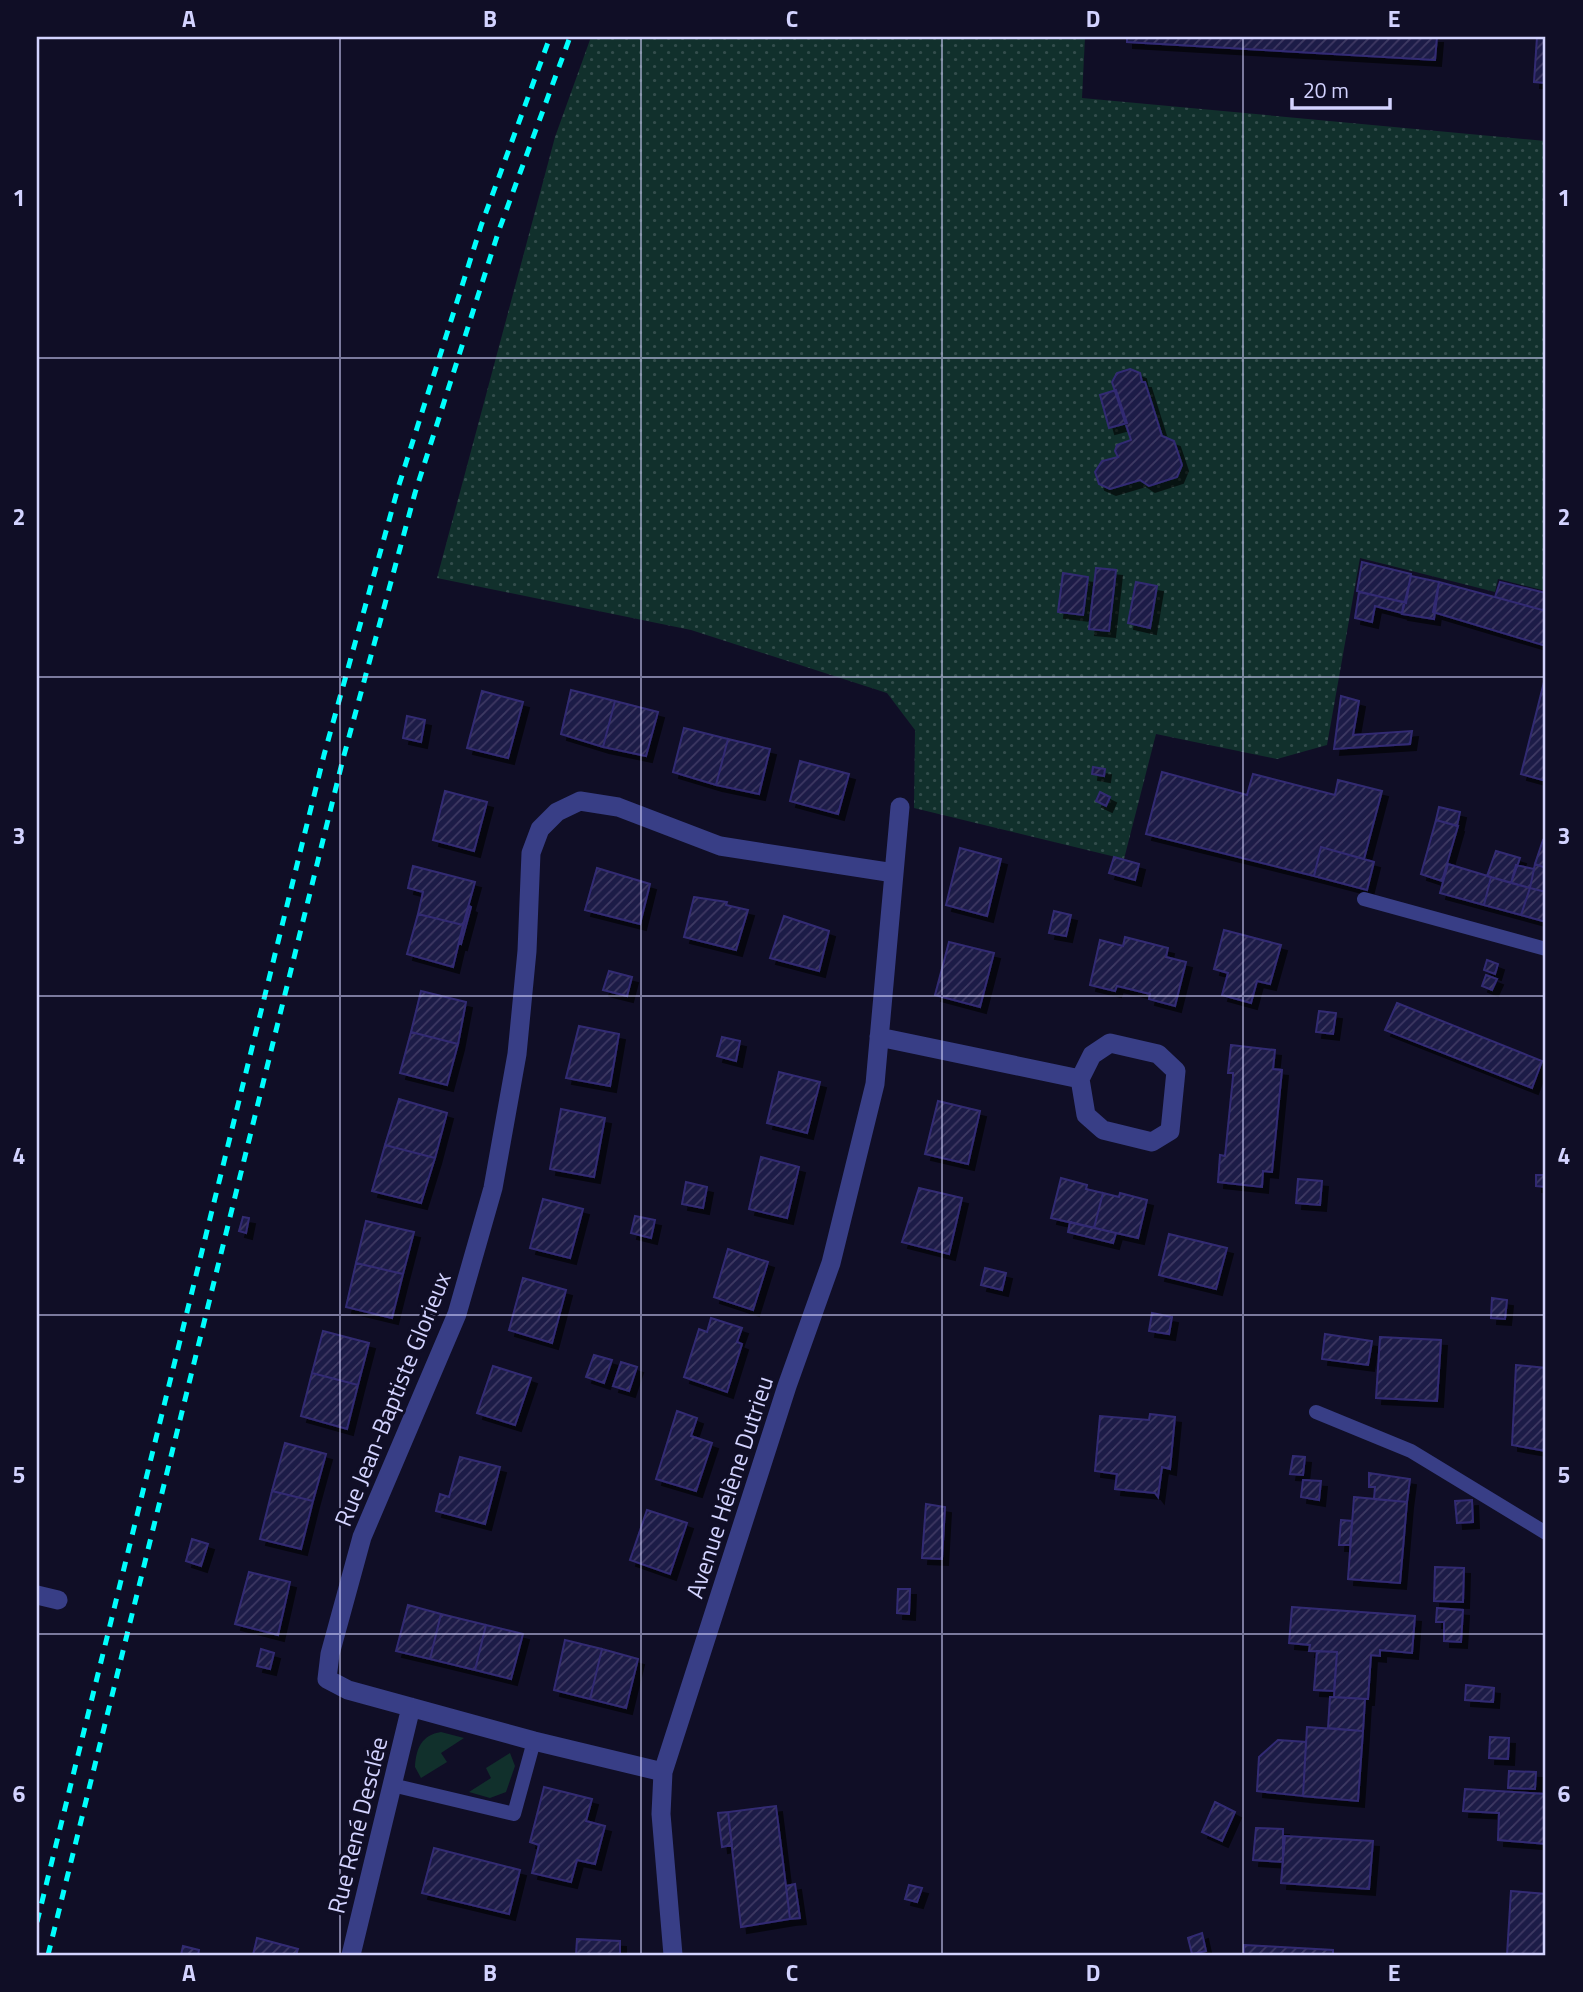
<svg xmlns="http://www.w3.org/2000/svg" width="1583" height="1992" font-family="'Titillium Web',sans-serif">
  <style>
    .green { fill: #11302c }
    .park { fill: url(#park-dots) }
    .building { fill: url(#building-hatch); stroke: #322c73; stroke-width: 2; filter: url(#shadow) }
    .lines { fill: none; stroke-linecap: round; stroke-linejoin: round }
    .service { stroke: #383e86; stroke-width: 14 }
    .minor { stroke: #383e86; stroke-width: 19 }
    .rail { stroke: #00fefd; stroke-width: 5; stroke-dasharray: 10 9; stroke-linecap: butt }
    .grid { fill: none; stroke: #d3d3ff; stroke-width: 2; stroke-opacity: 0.55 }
    .labels { text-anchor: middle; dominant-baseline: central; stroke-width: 6; stroke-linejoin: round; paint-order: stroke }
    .street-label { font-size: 24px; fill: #d3d3ff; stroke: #100e26 }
    .neatline { fill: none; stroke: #d3d3ff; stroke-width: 2.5 }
    .grid-label { font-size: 23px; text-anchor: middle; font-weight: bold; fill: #d3d3ff }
  </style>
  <defs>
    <pattern id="park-dots" width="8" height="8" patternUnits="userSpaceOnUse" patternTransform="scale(1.75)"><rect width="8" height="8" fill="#11302c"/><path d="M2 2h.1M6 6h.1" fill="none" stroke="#334d4c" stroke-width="1.8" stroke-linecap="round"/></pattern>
    <pattern id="building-hatch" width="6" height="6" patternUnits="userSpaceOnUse" patternTransform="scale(1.75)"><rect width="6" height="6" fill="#1e1a47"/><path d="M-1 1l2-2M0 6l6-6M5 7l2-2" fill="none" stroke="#3e3a63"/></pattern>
    <filter id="shadow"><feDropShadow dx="6" dy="6" stdDeviation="0" flood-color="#0009"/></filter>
  </defs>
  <rect width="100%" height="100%" fill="#100e26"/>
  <path class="green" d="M441 1732 464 1738 441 1753 447 1762 421 1778 415 1767C416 1748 422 1735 441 1732Z
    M510 1753 515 1766 506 1792 490 1798 469 1792 491 1778 486 1768Z"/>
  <path class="park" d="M591 37H1085L1082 98 1546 141V591L1498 579 1495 592 1360 558 1327 745 1277 759 1156 734 1124 859 914 808 915 730 887 693 691 630 437 578 555 137Z"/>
  <path class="building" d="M1127 37H1437L1435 60 1127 42Z
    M1537 37H1546V83L1534 82Z
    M1130 369 1140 373 1142 382H1145L1162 436 1174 441 1182 465 1177 477 1149 486 1140 480 1110 489 1099 484 1095 472 1102 461 1118 457 1115 451 1117 445 1131 440 1112 382 1117 373Z
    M1116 390 1127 423 1109 428 1100 395Z
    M1362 562 1411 574 1406 603 1357 591Z
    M1096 568 1116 570 1109 631 1089 629Z
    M1063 573 1088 577 1083 615 1058 612Z
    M1411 576 1439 582 1434 619 1402 614Z
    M1136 582 1157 586 1150 628 1128 623Z
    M1439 582 1546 611V646L1433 612Z
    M1500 582 1546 593V611L1495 597Z
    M1359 592 1404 602 1402 613 1375 606 1372 622 1355 618Z
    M1546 674V781L1521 774Z
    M571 690 615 701 603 747 561 734Z
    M482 691 523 702 508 758 467 748Z
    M1341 696 1359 701 1353 735 1412 731 1410 744 1334 749Z
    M615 701 658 712 646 756 603 747Z
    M407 716 425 720 421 742 403 738Z
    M684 728 728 739 716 785 673 772Z
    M728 739 770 749 759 794 716 785Z
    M800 761 849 774 838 814 790 801Z
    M1093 767 1105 769 1104 776 1092 774Z
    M1162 772 1247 795 1253 774 1335 795 1338 780 1382 791 1364 859 1321 847 1314 876 1146 834Z
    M445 791 487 802 474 851 433 840Z
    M1100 792 1110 797 1106 806 1096 801Z
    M1439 807 1460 812 1457 826 1436 820Z
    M1436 820 1458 826 1442 881 1421 874Z
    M1543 840 1546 841V868L1535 864Z
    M1321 847 1374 862 1367 890 1314 876Z
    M960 848 1001 859 987 916 946 905Z
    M1496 851 1520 858 1511 883 1487 876Z
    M1114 857 1139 864 1135 880 1109 873Z
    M1448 864 1491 877 1484 905 1440 893Z
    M1535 864 1546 868V892L1530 888Z
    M1516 865 1534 869 1530 888 1511 883Z
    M413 866 475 882 463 925 418 914 423 892 408 888Z
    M597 868 650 884 640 924 585 910Z
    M1491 877 1530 888 1521 915 1484 905Z
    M1530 888 1546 892V922L1521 915Z
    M694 897 727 902 726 905 748 910 736 950 684 937Z
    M469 906 471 907 461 944 459 943Z
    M1054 911 1071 915 1066 936 1049 933Z
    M418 914 463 925 453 967 407 954Z
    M784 916 829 931 819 971 770 958Z
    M1224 930 1281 945 1270 984 1257 981 1251 1003 1222 995 1228 973 1214 969Z
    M1125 937 1168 948 1166 957 1186 962 1175 1006 1149 999 1150 994 1117 986 1115 991 1090 985 1100 940 1123 946Z
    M949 942 994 953 980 1007 935 995Z
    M1487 960 1498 964 1495 974 1484 970Z
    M609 971 632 977 627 996 603 990Z
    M1486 975 1497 979 1492 990 1482 986Z
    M421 991 466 1002 458 1044 411 1032Z
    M1397 1003 1542 1061 1532 1088 1385 1030Z
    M1319 1011 1336 1013 1333 1034 1316 1032Z
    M579 1026 619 1034 610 1086 566 1078Z
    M411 1032 458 1044 447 1085 400 1073Z
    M722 1037 740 1041 736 1061 717 1056Z
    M1231 1045 1275 1050 1273 1069 1282 1070 1272 1172 1263 1171 1262 1187 1218 1182 1220 1155 1225 1156 1233 1077V1073H1228Z
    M779 1072 820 1082 807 1133 767 1123Z
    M399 1099 447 1113 435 1158 385 1145Z
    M938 1101 980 1111 968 1164 925 1154Z
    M561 1109 605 1118 594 1177 550 1169Z
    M385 1145 435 1158 421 1203 372 1191Z
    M761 1157 799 1167 787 1218 749 1209Z
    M1536 1175H1546V1187L1536 1186Z
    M1061 1178 1087 1185 1086 1189 1103 1193 1094 1228 1051 1218Z
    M1298 1179 1322 1181 1320 1205 1296 1203Z
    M686 1182 707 1187 703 1208 682 1204Z
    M919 1188 962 1198 949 1254 902 1242Z
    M1103 1193 1119 1197 1120 1193 1147 1200 1138 1238 1094 1228Z
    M543 1199 583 1209 570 1258 530 1248Z
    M635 1216 655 1220 651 1238 631 1233Z
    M243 1217 249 1218 246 1233 239 1231Z
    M366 1221 414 1232 403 1274 356 1263Z
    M1070 1222 1116 1233 1113 1243 1068 1232Z
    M1169 1234 1227 1248 1216 1289 1159 1275Z
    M728 1249 768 1262 753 1310 714 1297Z
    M356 1263 403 1274 392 1318 346 1307Z
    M985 1268 1006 1273 1002 1290 981 1285Z
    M523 1278 566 1290 552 1343 509 1330Z
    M1492 1298 1507 1300 1505 1319 1491 1318Z
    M1152 1313 1172 1317 1169 1334 1149 1331Z
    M711 1318 742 1328 737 1342 742 1344 727 1392 684 1377 699 1329 707 1332Z
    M323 1331 369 1343 358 1385 312 1373Z
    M1325 1334 1372 1341 1368 1365 1322 1359Z
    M1380 1337 1441 1340 1437 1401 1376 1398Z
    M594 1355 612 1360 604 1383 586 1377Z
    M621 1362 637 1367 629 1391 613 1386Z
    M1516 1365 1546 1368V1451L1512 1445Z
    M493 1366 531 1378 515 1425 477 1413Z
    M312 1373 358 1385 347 1429 301 1416Z
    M677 1411 697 1418 691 1436 712 1443 696 1491 656 1479Z
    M1150 1414 1175 1417 1170 1469 1162 1467 1158 1497 1155 1493 1115 1489 1117 1474 1095 1471 1100 1416 1149 1420Z
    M285 1443 326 1454 313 1501 272 1491Z
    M1293 1456 1305 1457 1303 1475 1290 1474Z
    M460 1457 500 1467 485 1524 436 1511 440 1494 449 1497Z
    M1369 1473 1410 1479 1407 1502 1374 1499 1375 1487H1369Z
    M1303 1480 1321 1481 1319 1500 1301 1497Z
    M272 1491 313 1501 301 1549 260 1539Z
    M1354 1497 1407 1502 1400 1583 1348 1579Z
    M1472 1500 1473 1522 1457 1523 1455 1501Z
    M926 1504 945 1507 942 1559 922 1558Z
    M647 1510 687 1523 670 1574 630 1560Z
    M1341 1520 1352 1521 1350 1545H1339Z
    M192 1539 208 1544 201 1566 186 1561Z
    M1435 1567 1464 1568 1463 1602 1434 1601Z
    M249 1572 290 1582 278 1635 235 1624Z
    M898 1589H910L909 1614 897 1613Z
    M408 1605 441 1614 430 1659 396 1651Z
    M1292 1607 1415 1616 1412 1653 1380 1650V1656L1371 1655 1368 1699 1334 1697 1337 1652 1309 1651 1310 1645 1289 1643Z
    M1437 1608 1463 1610 1461 1642 1444 1641V1622H1436Z
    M441 1614 486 1625 475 1670 430 1659Z
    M486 1625 523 1634 511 1679 475 1670Z
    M565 1640 602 1649 590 1699 554 1690Z
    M261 1649 274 1653 270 1669 257 1666Z
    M602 1649 638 1659 626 1708 590 1699Z
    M1317 1651 1337 1652 1334 1691 1314 1690Z
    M1466 1685 1494 1688 1493 1702 1465 1700Z
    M1330 1697 1365 1699 1363 1731 1328 1728Z
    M1307 1727 1363 1731 1358 1801 1303 1796Z
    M1490 1737 1509 1738 1508 1759 1489 1758Z
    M1278 1740 1306 1742 1303 1796 1257 1791 1259 1757Z
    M1509 1771 1536 1772 1535 1789 1508 1788Z
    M544 1787 592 1799 586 1821 605 1826 595 1864 577 1860 571 1882 532 1873 539 1845 530 1842Z
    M1465 1789 1546 1794V1844L1498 1840 1499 1813 1463 1811Z
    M1215 1802 1235 1812 1222 1841 1202 1832Z
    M776 1806 790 1919 741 1927 728 1812Z
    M728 1812 732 1845 722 1847 718 1813Z
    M1256 1828 1283 1829V1862L1253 1860Z
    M1285 1836 1373 1841 1369 1889 1281 1883Z
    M434 1848 520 1870 509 1914 422 1893Z
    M795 1884 800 1918 790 1919 786 1886Z
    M909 1885 922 1888 917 1902 905 1899Z
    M1511 1891 1546 1894V1955H1507Z
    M1202 1933 1206 1951 1192 1954 1188 1938Z
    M257 1938 298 1949 296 1955H253Z
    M577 1939 620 1941V1955H576Z
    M1244 1945 1333 1950V1955H1244Z
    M183 1946 199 1950 198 1955H181Z"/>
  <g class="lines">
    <path class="service" d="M1364 899 1546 949
      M1316 1412 1411 1451 1546 1533
      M392 1785 514 1814 534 1741"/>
    <path class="minor" d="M879 1037 1080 1079 1086 1115 1103 1130 1152 1142 1170 1131 1176 1071 1158 1054 1110 1043 1092 1055 1080 1079
      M37 1595 58 1600
      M663 1772 534 1741 348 1690 327 1679 330 1654 362 1537 457 1314 493 1188 517 1054 527 951 531 853 540 829 557 812 580 801 618 807 720 846 894 873
      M351 1955 411 1707
      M673 1955 661 1814 663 1772 787 1386 831 1263 875 1084 900 807"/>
    <path class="rail" d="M37 1922 324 755 398 488 481 226 550 37
      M48 1955 343 759 415 493 499 230 570 37"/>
  </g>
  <path class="grid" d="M340 37V1955M641 37V1955M942 37V1955M1243 37V1955M37 358H1546M37 677H1546M37 996H1546M37 1315H1546M37 1634H1546"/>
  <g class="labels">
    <g class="street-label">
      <text transform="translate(392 1399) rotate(-68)">Rue Jean-Baptiste Glorieux</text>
      <text transform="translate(729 1487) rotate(-72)">Avenue Hélène Dutrieu</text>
      <text transform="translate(357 1825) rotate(-76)">Rue René Desclée</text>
    </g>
  </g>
  <rect width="1583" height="1992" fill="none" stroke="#100e26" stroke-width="77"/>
  <path d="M1292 98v10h98v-10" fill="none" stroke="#d3d3ff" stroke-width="3.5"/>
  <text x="1303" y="98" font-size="21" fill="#d3d3ff" stroke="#100e26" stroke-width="5" paint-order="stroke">20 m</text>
  <rect x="38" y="38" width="1506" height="1916" class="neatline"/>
  <g class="grid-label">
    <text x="189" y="27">A</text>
    <text x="490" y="27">B</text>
    <text x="792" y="27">C</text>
    <text x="1093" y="27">D</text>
    <text x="1394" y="27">E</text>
    <text x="19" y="206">1</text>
    <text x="1564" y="206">1</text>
    <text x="19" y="525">2</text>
    <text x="1564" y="525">2</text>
    <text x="19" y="844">3</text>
    <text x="1564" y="844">3</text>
    <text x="19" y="1164">4</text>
    <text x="1564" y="1164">4</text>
    <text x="19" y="1483">5</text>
    <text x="1564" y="1483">5</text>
    <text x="19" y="1802">6</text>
    <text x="1564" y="1802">6</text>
    <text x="189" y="1981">A</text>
    <text x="490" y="1981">B</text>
    <text x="792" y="1981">C</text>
    <text x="1093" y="1981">D</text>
    <text x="1394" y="1981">E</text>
  </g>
</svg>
